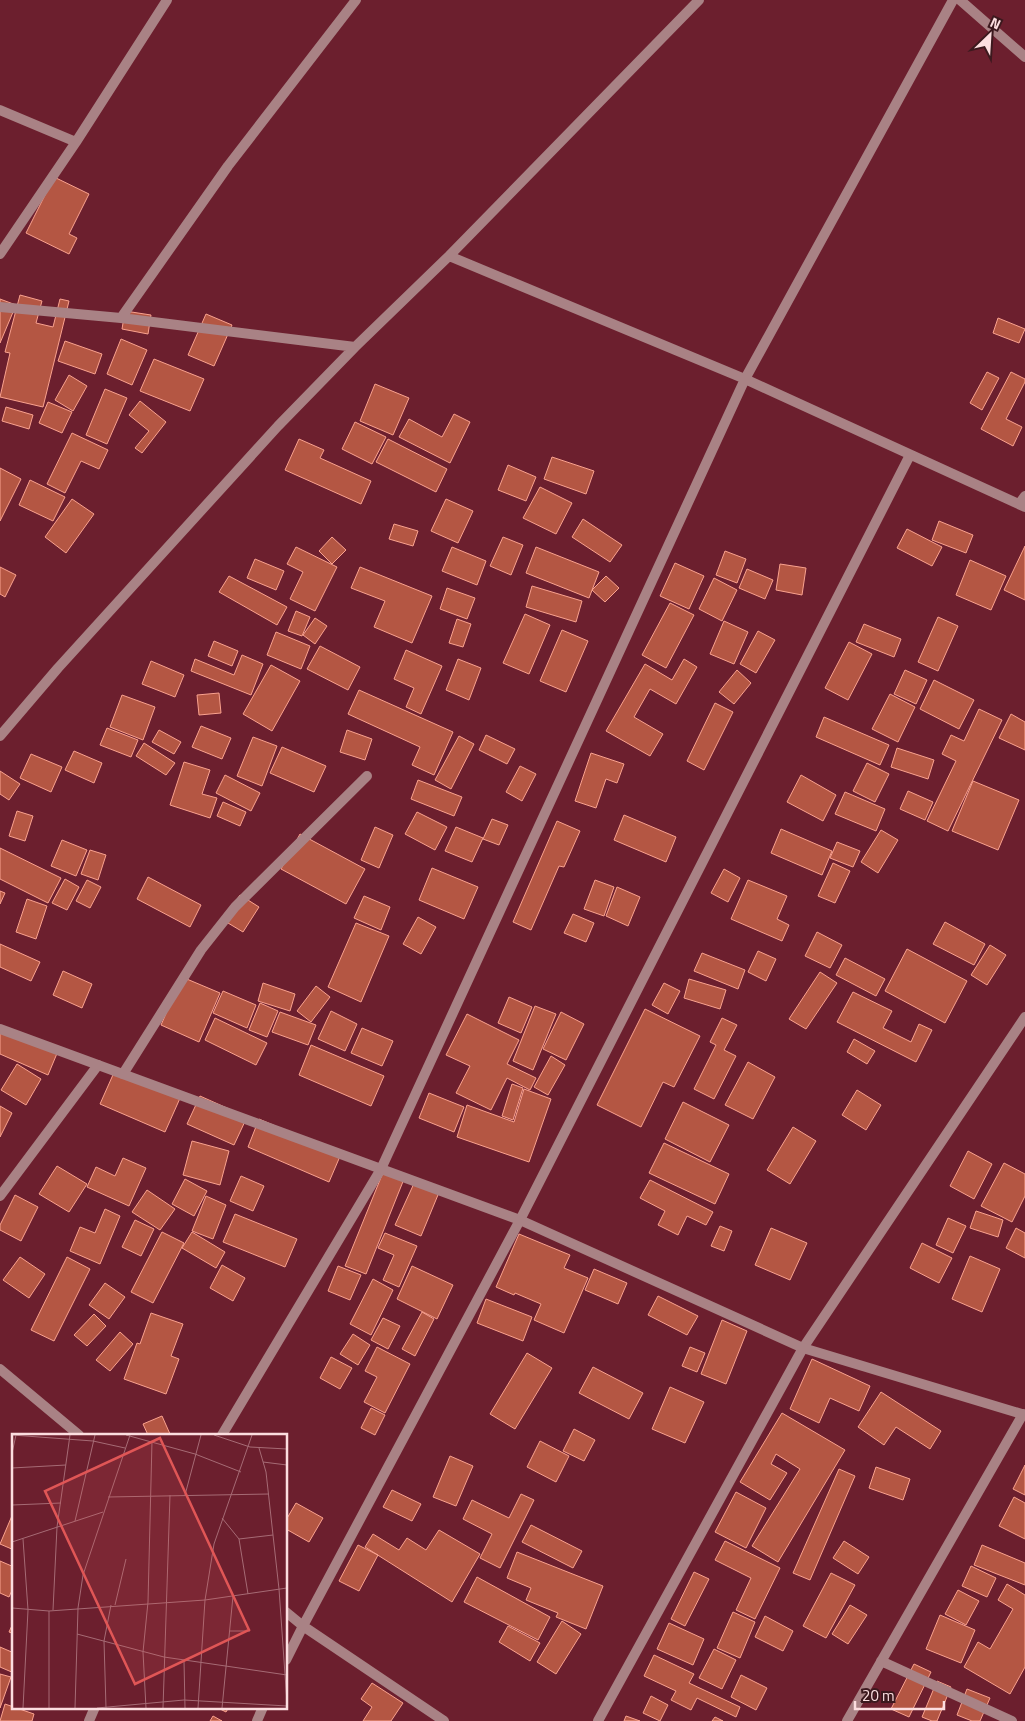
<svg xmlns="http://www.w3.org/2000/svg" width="1025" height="1721" font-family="'Titillium Web',sans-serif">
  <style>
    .building { fill: #b45643; stroke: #faa28f }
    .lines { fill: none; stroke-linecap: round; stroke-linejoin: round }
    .minor { stroke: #a98285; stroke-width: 10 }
    .tertiary { stroke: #a98285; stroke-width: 10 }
    .inset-road { fill: none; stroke: #a66b75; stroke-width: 1 }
    .view { fill: #e05656; fill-opacity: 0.15; stroke: #e05656; stroke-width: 2.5 }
    .inset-edge { fill: none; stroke: #fcdee0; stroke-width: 2.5 }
  </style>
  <rect width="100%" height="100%" fill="#6c1f2e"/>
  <path class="building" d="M54 177 89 194 69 234 77 238 69 254 26 233Z
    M20 295 42 301 36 323 53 327 60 299 69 301 43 407 0 397 10 353 5 352Z
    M0 299 16 305 0 343Z
    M125 311 151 315 148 334 122 329Z
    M206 314 232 325 214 366 188 355Z
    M998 318 1025 329 1019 343 993 333Z
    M121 339 147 350 132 385 107 374Z
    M65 341 102 354 95 374 58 361Z
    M154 359 204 379 190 411 140 391Z
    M987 372 999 378 982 410 970 403Z
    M1011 372 1025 379V382L1006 419 1022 427 1013 446 981 429Z
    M69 375 87 386 73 411 55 400Z
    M375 384 409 398 393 435 360 421Z
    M105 389 127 398 107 444 86 435Z
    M140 401 166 422 142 453 135 448 149 431 129 415Z
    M48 402 72 412 62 433 39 423Z
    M6 407 33 415 29 429 2 421Z
    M454 414 470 422 450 463 399 437 409 419 442 437Z
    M355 422 386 437 372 464 342 449Z
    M72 433 108 450 99 469 81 461 65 493 47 484Z
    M299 439 324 450 320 458 371 481 361 504 285 470Z
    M388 439 447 469 436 492 376 462Z
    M552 457 594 471 586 494 544 479Z
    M508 465 536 477 526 501 498 490Z
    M0 468 21 479 0 521Z
    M30 480 65 497 53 521 19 505Z
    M540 487 572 503 556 534 523 518Z
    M72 499 94 514 66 553 45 537Z
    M446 499 473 511 458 543 431 531Z
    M583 519 622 545 610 562 572 537Z
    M939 521 973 535 966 553 932 540Z
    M394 524 418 531 413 546 389 539Z
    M907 529 942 547 932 566 897 548Z
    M332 537 346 550 332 564 319 551Z
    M503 537 523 545 511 575 490 566Z
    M1025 546V600L1004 590Z
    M296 547 337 567 315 611 290 599 303 572 287 564Z
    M452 547 486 561 477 585 442 571Z
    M536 547 599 572 589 598 526 573Z
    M725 551 746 559 737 583 716 575Z
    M255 559 284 571 276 590 247 578Z
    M970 560 1006 576 991 610 956 595Z
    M675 563 704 576 689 609 660 596Z
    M780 564 806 568 802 595 776 590Z
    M0 567 16 575 5 597 0 594Z
    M360 567 432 596 412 643 374 627 385 601 351 588Z
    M747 569 773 580 765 599 739 588Z
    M229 576 287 607 277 625 219 592Z
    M606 576 619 588 605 602 592 590Z
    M714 578 737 590 722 621 699 609Z
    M532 586 582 601 576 622 526 607Z
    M447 588 475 598 467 619 440 609Z
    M670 603 694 615 666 668 642 655Z
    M296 611 310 617 302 636 288 631Z
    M525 614 550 625 529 674 503 663Z
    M938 617 958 626 938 671 918 662Z
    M315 618 327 626 315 644 303 635Z
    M457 619 471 624 463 647 449 643Z
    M724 621 748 632 734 664 710 654Z
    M864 624 901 639 894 657 856 642Z
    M562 630 588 641 566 692 540 681Z
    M758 631 775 640 756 673 740 664Z
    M276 632 310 646 301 669 267 655Z
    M214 641 238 651 232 666 208 656Z
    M849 642 872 654 848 700 825 688Z
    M320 646 360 667 348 690 307 669Z
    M406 650 442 666 421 714 406 707 414 688 394 679Z
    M242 655 263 664 251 695 191 671 195 659 234 675Z
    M458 659 481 668 469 700 446 690Z
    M684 659 697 667 676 704 650 689 634 717 663 734 650 756 606 731 645 664 672 680Z
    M151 661 184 675 175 697 142 684Z
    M271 665 300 681 272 731 243 714Z
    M737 670 751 683 734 704 719 692Z
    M905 670 927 680 916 704 894 694Z
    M934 680 974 700 959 729 920 709Z
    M359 690 453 732 434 775 412 765 420 747 348 714Z
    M219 693 221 713 199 715 197 695Z
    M890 694 915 707 898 742 872 729Z
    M122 695 155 707 143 740 110 727Z
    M715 703 733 712 704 770 687 761Z
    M979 709 1002 720 948 831 927 821 956 761 942 754 951 735 964 741Z
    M1011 714 1025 722V750L999 738Z
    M824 717 889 745 880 765 816 737Z
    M201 726 231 738 222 759 192 747Z
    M107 728 138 740 131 757 100 745Z
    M159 730 181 742 174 754 152 742Z
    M347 730 372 739 365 760 340 752Z
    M486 735 515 749 507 764 479 750Z
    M459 736 474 744 451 789 435 780Z
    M253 737 277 746 262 786 237 776Z
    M144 743 175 763 166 775 136 756Z
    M282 747 326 766 314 792 270 773Z
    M897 748 934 760 928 779 891 767Z
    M74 751 102 763 94 783 65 770Z
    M591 753 624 764 617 783 606 779 596 808 575 801Z
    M31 754 62 767 51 792 20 778Z
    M184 762 210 770 202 794 217 798 210 818 170 805Z
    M867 763 889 774 875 802 853 791Z
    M520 766 536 774 522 801 506 792Z
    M0 771 20 784 9 800 0 794Z
    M225 775 260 793 251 811 216 793Z
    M801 775 836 795 823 821 787 802Z
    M418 780 462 797 454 816 411 799Z
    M973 781 1019 800 998 850 952 831Z
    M908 791 933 802 925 820 900 809Z
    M845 792 885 809 876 831 835 814Z
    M223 802 246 812 240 826 217 816Z
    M17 811 33 816 25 841 9 836Z
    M417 812 447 827 435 850 405 834Z
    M624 815 676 837 666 862 614 840Z
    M492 819 508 825 499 845 483 839Z
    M557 821 580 831 564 867 559 866 531 930 513 922Z
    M375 827 393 835 379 868 361 860Z
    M456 827 483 838 472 862 445 851Z
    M781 829 832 851 822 875 771 853Z
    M881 830 898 840 878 873 861 862Z
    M300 834 365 869 346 904 281 869Z
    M62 840 87 850 76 876 51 866Z
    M837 842 860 851 853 867 830 858Z
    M0 848 61 878 48 903 0 879Z
    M90 850 106 855 98 880 81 874Z
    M833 863 850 871 835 903 818 896Z
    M432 868 478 887 464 919 419 900Z
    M724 869 740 878 728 902 711 893Z
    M148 877 201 905 190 927 137 899Z
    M65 879 79 887 67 910 52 903Z
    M87 880 101 887 90 908 76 901Z
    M595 880 614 887 604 916 584 909Z
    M748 880 787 896 777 919 789 925 782 941 731 919Z
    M617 887 640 897 628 926 606 916Z
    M0 891 5 893 0 904Z
    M240 895 259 907 243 932 223 920Z
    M364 896 390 907 381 930 354 918Z
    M27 899 47 906 36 939 16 932Z
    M573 914 594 923 586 942 564 933Z
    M418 917 436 927 421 954 403 944Z
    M945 922 985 944 974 965 933 944Z
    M356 923 389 936 361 1002 328 987Z
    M817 932 842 945 830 968 805 956Z
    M0 944 40 962 31 981 0 967Z
    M990 945 1006 955 987 985 971 975Z
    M907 949 967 981 945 1023 885 991Z
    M758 951 776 959 766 981 748 972Z
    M702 953 745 970 738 989 694 971Z
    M845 958 885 979 876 996 836 975Z
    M63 971 92 984 82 1008 53 995Z
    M820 972 837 983 806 1029 789 1019Z
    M182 977 220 993 199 1042 161 1025Z
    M689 979 726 990 720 1009 684 998Z
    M263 983 295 994 290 1011 258 1001Z
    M664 983 680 991 668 1014 652 1005Z
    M316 986 330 997 311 1022 297 1011Z
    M223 991 256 1005 247 1028 213 1013Z
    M853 992 892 1011 883 1028 911 1042 919 1024 932 1030 916 1062 837 1022Z
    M509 997 532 1007 521 1033 498 1023Z
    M260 1003 278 1011 267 1037 249 1030Z
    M535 1006 556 1014 533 1070 513 1061Z
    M645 1009 700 1036 674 1087 663 1082 641 1127 597 1105Z
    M331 1011 357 1024 345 1051 318 1039Z
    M280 1012 316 1025 308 1045 272 1032Z
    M561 1012 584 1024 566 1060 543 1049Z
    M467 1014 519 1040 507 1064 536 1078 530 1090 507 1078 491 1110 456 1093 470 1066 446 1055Z
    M215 1018 267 1043 256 1065 205 1040Z
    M722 1018 737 1025 724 1050 736 1056 714 1099 694 1089 716 1045 710 1042Z
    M0 1026 58 1051 48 1075 0 1054Z
    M362 1028 393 1041 382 1066 351 1053Z
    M854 1039 875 1051 867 1064 847 1052Z
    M311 1045 384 1076 371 1106 299 1075Z
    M551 1056 565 1065 548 1095 534 1087Z
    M748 1062 775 1077 753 1119 725 1105Z
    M17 1064 41 1079 26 1105 1 1090Z
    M116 1068 181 1096 165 1132 100 1104Z
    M512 1084 523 1088 513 1120 502 1116Z
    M524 1089 551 1099 529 1162 457 1137 467 1105 514 1122Z
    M857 1090 881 1105 866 1130 842 1115Z
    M429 1093 464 1107 454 1132 419 1118Z
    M200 1096 247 1117 234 1145 187 1124Z
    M683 1102 729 1125 710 1162 665 1139Z
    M0 1106 12 1113 0 1137Z
    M259 1119 341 1154 329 1182 248 1147Z
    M793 1127 816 1141 790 1184 767 1170Z
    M192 1141 229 1151 220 1185 183 1175Z
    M664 1143 729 1174 715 1204 649 1173Z
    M968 1151 992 1164 974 1199 950 1186Z
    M123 1158 146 1168 129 1206 87 1187 96 1167 115 1176Z
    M1004 1163 1025 1174V1196L1012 1222 981 1206Z
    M57 1166 87 1184 69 1212 39 1194Z
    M384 1170 404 1179 366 1274 345 1266Z
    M241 1176 264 1186 253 1211 230 1201Z
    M185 1179 207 1191 194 1216 172 1204Z
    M416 1179 440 1190 421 1236 395 1225Z
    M650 1180 713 1212 706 1225 687 1216 678 1235 658 1225 665 1211 640 1198Z
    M147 1190 175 1209 160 1230 132 1212Z
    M15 1195 38 1207 21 1241 0 1230V1225Z
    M206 1196 226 1205 213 1239 192 1231Z
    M105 1209 120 1216 100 1264 70 1251 80 1227 95 1233Z
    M976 1211 1003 1220 998 1237 970 1228Z
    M235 1214 297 1239 285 1267 223 1242Z
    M948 1218 966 1226 953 1253 936 1245Z
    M135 1220 154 1229 141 1256 122 1247Z
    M720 1226 732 1231 724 1251 711 1246Z
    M771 1228 807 1243 790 1280 755 1265Z
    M1016 1228 1025 1233V1258L1006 1248Z
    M162 1232 184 1243 153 1303 131 1292Z
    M192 1232 225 1252 216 1268 182 1248Z
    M385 1233 417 1246 399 1287 383 1280 394 1255 378 1248Z
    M519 1234 570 1255 564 1268 588 1278 564 1333 534 1320 541 1304 515 1293 514 1295 496 1287Z
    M922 1243 952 1258 939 1283 910 1268Z
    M970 1256 1000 1269 982 1312 952 1299Z
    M20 1257 45 1274 29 1298 3 1280Z
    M67 1257 90 1269 54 1341 31 1330Z
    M222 1265 245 1278 233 1301 210 1288Z
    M338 1266 361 1275 350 1300 328 1291Z
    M412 1266 453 1285 437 1319 397 1299Z
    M594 1269 627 1283 618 1304 585 1290Z
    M373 1279 393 1290 371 1335 350 1324Z
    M105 1283 125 1297 109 1319 89 1305Z
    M658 1296 698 1316 687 1335 648 1315Z
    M486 1299 532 1317 523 1341 477 1323Z
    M422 1312 434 1319 415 1356 402 1349Z
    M151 1313 183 1324 171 1356 179 1359 166 1394 124 1379 137 1343 140 1344Z
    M94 1314 106 1326 87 1346 74 1335Z
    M383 1318 400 1326 388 1349 371 1340Z
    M722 1320 747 1331 726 1384 701 1374Z
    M120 1332 133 1344 110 1371 96 1360Z
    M353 1334 370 1345 358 1365 340 1354Z
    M377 1347 410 1364 385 1413 364 1402 377 1377 365 1371Z
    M690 1347 705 1353 697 1372 682 1366Z
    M527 1353 552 1368 515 1429 490 1414Z
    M331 1357 352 1368 340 1389 320 1378Z
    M812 1359 870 1386 859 1411 830 1398 819 1423 790 1409Z
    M593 1367 643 1393 629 1419 579 1393Z
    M670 1387 704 1402 685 1443 652 1429Z
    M881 1392 941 1431 930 1449 896 1427 884 1445 858 1427Z
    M371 1408 385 1415 375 1435 361 1428Z
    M782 1413 845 1450 778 1562 752 1546 800 1469 776 1454 771 1464 787 1473 770 1500 740 1482Z
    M162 1416 170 1434 148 1435 143 1424Z
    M574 1429 595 1440 584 1461 563 1451Z
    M540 1441 569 1456 556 1482 527 1467Z
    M450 1456 473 1466 456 1506 433 1497Z
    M1025 1465V1495L1013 1489Z
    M876 1467 910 1479 903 1500 869 1488Z
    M839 1469 855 1476 810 1580 793 1573Z
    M392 1490 421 1504 412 1521 383 1507Z
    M736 1492 766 1508 746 1548 715 1532Z
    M521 1494 534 1500 500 1568 480 1558 492 1534 463 1519 472 1500 509 1518Z
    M1014 1497 1025 1503V1539L999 1526Z
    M296 1503 323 1518 309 1542 286 1529V1520Z
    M14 1511V1550L0 1544Z
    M531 1525 582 1551 573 1568 522 1542Z
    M439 1530 480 1554 452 1602 365 1547 373 1534 399 1550 407 1538 426 1550Z
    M725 1541 780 1568 755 1619 736 1610 751 1578 715 1560Z
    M844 1541 869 1557 858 1574 833 1558Z
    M358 1545 378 1555 359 1591 339 1581Z
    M982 1545 1025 1563V1585L974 1565Z
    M517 1552 603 1586 586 1629 556 1617 558 1613 526 1600 531 1588 507 1578Z
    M0 1561 14 1567V1586L9 1597 0 1593Z
    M971 1566 996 1578 987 1597 962 1586Z
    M694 1572 709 1579 685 1626 671 1619Z
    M831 1573 855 1585 826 1638 803 1626Z
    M477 1577 550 1617 538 1640 464 1602Z
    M1007 1584 1025 1595V1667L1010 1694 964 1667 978 1642 990 1649 1013 1609 998 1600Z
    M958 1590 979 1601 966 1625 945 1614Z
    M850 1605 867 1615 848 1644 832 1634Z
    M733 1612 755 1622 740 1658 717 1648Z
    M940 1615 975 1630 961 1663 926 1649Z
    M765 1616 793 1631 783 1651 755 1637Z
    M14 1621V1634L9 1632Z
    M562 1621 581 1634 556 1674 537 1662Z
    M669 1623 704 1639 693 1665 657 1649Z
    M508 1626 540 1643 530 1661 499 1642Z
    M0 1647 14 1653V1673L0 1667Z
    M714 1649 736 1660 722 1689 699 1678Z
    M654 1655 694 1674 689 1683 740 1707 736 1717 697 1698 691 1710 671 1700 676 1691 644 1676Z
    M914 1664 931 1672 909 1717 891 1709Z
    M0 1674 11 1677 0 1708Z
    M741 1675 767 1688 756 1710 731 1697Z
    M937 1681 951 1687 937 1721H932L922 1717Z
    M372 1683 403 1703 391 1721H363L372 1707 361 1699Z
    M967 1689 990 1698 980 1721H972L957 1715Z
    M651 1696 668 1705 660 1721 643 1713Z
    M5 1704 34 1714 32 1721H0Z
    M216 1707H229L226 1712Z
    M213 1716 222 1721H210Z
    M626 1716 640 1721H624Z
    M715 1717 723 1721H712Z"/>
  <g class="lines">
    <path class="minor" d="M960 0 1025 57
      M0 110 76 142
      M0 254 76 142 167 0
      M449 256 745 379 1025 507
      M0 307 121 318 355 347
      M121 318 228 166 356 0
      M1019 504 1025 496
      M0 736 58 668 278 426 355 347 449 256 699 0
      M123 1074 201 950 235 907 367 776
      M0 1196 98 1065
      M0 1369 79 1435
      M222 1435 381 1169 745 379 953 0
      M286 1612 303 1626 444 1721
      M286 1660 303 1626 520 1220 910 455
      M881 1661 1012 1721
      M89 1721 95 1707
      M257 1721 263 1707
      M598 1721 803 1348 1025 1017
      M847 1721 1023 1414"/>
    <path class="tertiary" d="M0 1029 520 1220 803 1348 1025 1415"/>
  </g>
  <g transform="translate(12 1434)">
    <rect width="275" height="275" fill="#6c1f2e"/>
    <path class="inset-road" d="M0 1 81 7 113 14M114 1 183 20 229 38M202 1 238 13 275 15M247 14 254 38 267 155 275 269M0 19 4 1M251 28 275 31M0 34 54 31M173 61 189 1M96 63 257 60M0 71 49 69M210 84 227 105 236 160M63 87 83 1M11 105 16 176 11 274M227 105 261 101M0 108 91 78M103 171 114 125M0 174 37 177 193 166 275 154M41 176 45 93 58 1M218 197H238M65 200 152 223 275 241M172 227 173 274M37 274V177M63 274 66 174 71 141 118 1M85 274 172 266 275 272M94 274 92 207 99 171M134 274 131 218 136 168 140 7M151 274 158 61M186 274 193 166 202 110 240 1M210 274 221 162"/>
    <path class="view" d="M148 4 237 196 123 250 33 57Z"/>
    <rect width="275" height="275" class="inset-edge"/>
  </g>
  <g transform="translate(990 35) rotate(25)" stroke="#3c191e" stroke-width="4" paint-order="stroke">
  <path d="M0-4L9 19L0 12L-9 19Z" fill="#fcdee0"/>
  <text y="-8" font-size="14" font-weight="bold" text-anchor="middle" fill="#fcdee0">N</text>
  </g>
  <path d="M855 1701v8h89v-8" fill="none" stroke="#fcdee0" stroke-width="2.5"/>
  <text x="862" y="1701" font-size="15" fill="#fcdee0" stroke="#3c191e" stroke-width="4" paint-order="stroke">20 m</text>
</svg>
